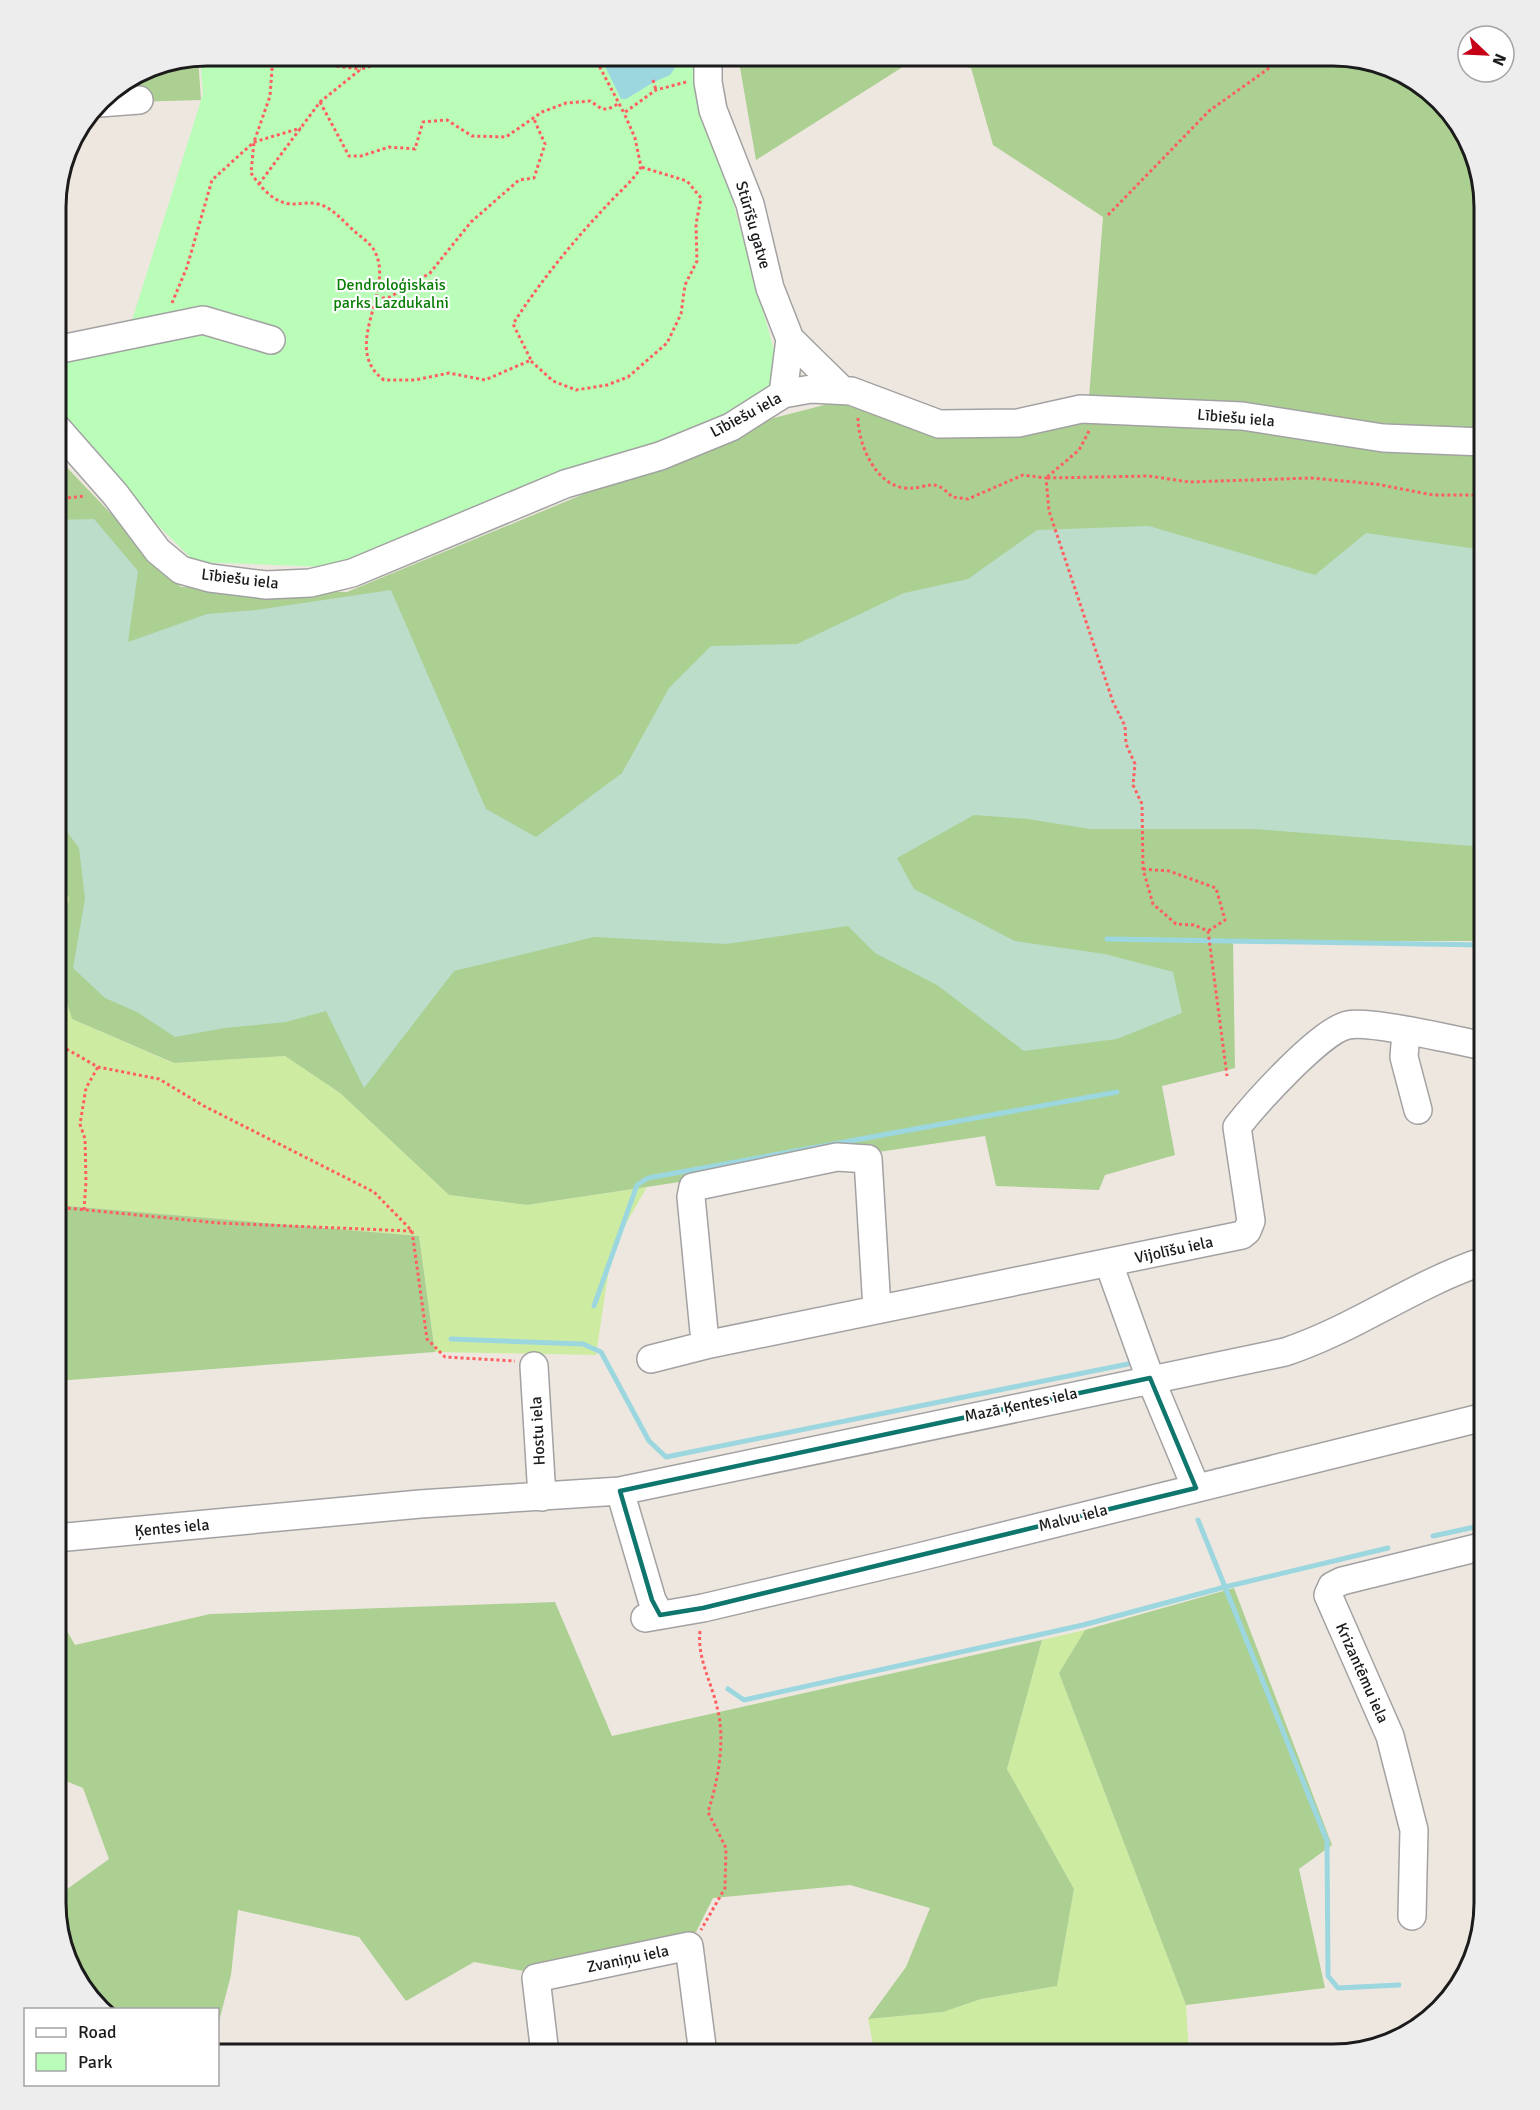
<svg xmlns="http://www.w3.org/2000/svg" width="1540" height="2110" font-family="Signika,sans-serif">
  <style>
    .grass { fill: #ceeca1 }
    .forest { fill: #abd091 }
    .wetland { fill: #bbddca }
    .park { fill: #bafdb8 }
    .water { fill: #9cd7df }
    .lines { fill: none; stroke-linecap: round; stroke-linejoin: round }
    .stream { stroke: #9cd7df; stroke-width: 5 }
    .minor-casing { stroke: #a2a2a2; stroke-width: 30 }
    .path { stroke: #ff5f60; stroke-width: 3; stroke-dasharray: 3 3; stroke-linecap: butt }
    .minor { stroke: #fff; stroke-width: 27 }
    .marked { fill: none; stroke: #0f766e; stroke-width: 4.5; stroke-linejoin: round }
    .labels { text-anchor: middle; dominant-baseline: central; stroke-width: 4.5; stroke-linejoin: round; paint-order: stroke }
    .street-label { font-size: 16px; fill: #1b1b1b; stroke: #fff }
    .park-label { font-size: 16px; fill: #087e04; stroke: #fff }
    .rim { fill: none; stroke: #1b1b1b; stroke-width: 3 }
  </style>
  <rect width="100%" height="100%" fill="#eee7e0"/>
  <path class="grass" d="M56 866 69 899 56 948Z
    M56 966 72 1019 173 1063 285 1056 340 1093 449 1195 527 1205 647 1187 612 1248 596 1355 435 1352 419 1236 56 1205Z
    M1085 1630 1059 1673 1186 2005 1189 2054H875L868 2019 943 2012 981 1999 1057 1986 1074 1889 1007 1769 1042 1640Z"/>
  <path class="forest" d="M738 56H920L756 160Z
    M920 56H1343L1409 76 1464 131 1484 207V941H1233L1235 1068 1162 1086 1175 1155 1105 1175 1099 1190 996 1186 985 1136 527 1205 449 1195 340 1093 285 1056 174 1063 72 1019 56 966V948L69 899 56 866V456L181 587 347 592 758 422 836 402 936 434 1087 423 1103 217 993 145 971 68Z
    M198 57 201 100 99 103C123 72 162 64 198 57Z
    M56 1205 419 1236 435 1352 56 1381Z
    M1234 1588 1332 1845 1299 1869 1325 1988 1186 2005 1059 1673 1085 1630Z
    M555 1602 612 1736 1042 1640 1007 1769 1074 1889 1057 1986 981 1999 943 2012 868 2019 906 1967 930 1908 850 1885 713 1898 696 1932 529 1972 474 1962 406 2001 359 1937 238 1910 231 1975 218 2025V2010L106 2009 76 1979 56 1897 109 1859 83 1788 56 1777V1612L75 1645 210 1614Z"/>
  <path class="wetland" d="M94 519 138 571 128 642 207 614 256 610 391 590 486 809 536 837 622 773 669 688 711 646 797 644 904 593 968 579 1037 530 1149 526 1315 575 1366 533 1484 550V847L1255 829H1090L1028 819 974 815 897 858 914 889 1015 941 1105 954 1173 972 1182 1013 1117 1039 1024 1051 937 985 875 953 848 926 726 944 594 937 454 971 364 1088 326 1011 286 1022 225 1028 175 1037 137 1012 105 998 73 968 85 899 79 848 56 817V520Z"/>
  <path class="park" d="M207 56H704L728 184 775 354V393L352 568 195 562 56 425V344L129 330 203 94 200 57Z"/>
  <path class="water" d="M600 56H628L633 64H640L656 56H683L670 75 654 82 626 99H621Z"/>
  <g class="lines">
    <path class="stream" d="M1107 939 1484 945
      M594 1306 637 1185 648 1178 1117 1092
      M451 1339 583 1344 601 1352 649 1441 666 1457 1128 1364
      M1198 1520 1225 1587 1388 1548
      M1433 1536 1484 1525
      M728 1689 744 1700 1083 1625 1225 1587 1327 1841 1328 1976 1338 1988 1399 1985"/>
    <g class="minor-casing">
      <path id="minor" d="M708 56V82L713 110 750 204 770 288 790 339 783 394
        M99 103 139 100
        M790 339 842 390
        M56 350 203 320 271 340
        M56 427 115 494 158 551 181 570 210 578 266 585 310 583 352 573 565 484 660 456 731 427 783 394 811 389 851 391 939 424 1018 423 1081 409 1242 416 1383 438 1484 442
        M1406 1032 1404 1057 1418 1110
        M1109 1264 1150 1378 1196 1488
        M877 1309 868 1159 837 1157 693 1187 691 1197 704 1332 710 1344 1242 1235 1247 1231 1251 1221 1237 1127C1255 1104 1321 1030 1348 1025 1370 1020 1459 1041 1484 1046
        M651 1359 710 1344
        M534 1366 542 1497
        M620 1491 652 1600 660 1615
        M56 1538 420 1504 620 1491 1285 1352C1355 1329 1414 1284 1484 1261
        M645 1618 703 1608 915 1558 1484 1417
        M1412 1916 1414 1830 1390 1736 1328 1595 1332 1586 1342 1581 1484 1546
        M545 2054 536 1978 689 1946 703 2054"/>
    </g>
    <path class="path" d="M273 56 270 96 254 142 251 173C259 185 270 199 285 203 295 206 307 201 318 204 333 208 342 220 354 231 360 236 370 243 374 250 397 290 339 347 384 380H415L449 373 485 380 531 360 513 324C541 280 575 239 611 201 622 189 633 181 641 167L635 138 624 113
      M315 56 334 66 361 69
      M594 56 624 113 656 90 686 82
      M653 80 656 90
      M320 102 349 156H361L389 147 415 149 423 122 447 120 472 136 506 137 542 112 566 103 590 101 602 109H608L618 104
      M259 184 320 102 361 69 405 56
      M1108 215 1209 111 1286 56
      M376 299 390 297 430 273 471 222 519 180 534 178 545 144 533 117
      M172 303 187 267 212 180 254 142 301 128
      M531 361 553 381 576 390 607 385 628 377 667 343 681 314 685 285 697 261 696 224 701 198 687 181 641 167
      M858 418C858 443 875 485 905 488 928 490 932 475 952 497L968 499 1023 475 1046 478 1049 511 1113 702 1125 726 1126 744 1135 764 1133 785 1142 804 1143 869 1153 904 1176 924 1194 925 1208 931 1227 1076
      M1089 431 1079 450 1046 478 1149 476 1189 482 1311 478 1376 484 1433 495H1484
      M56 499 86 496
      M1143 869 1169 871 1216 888 1225 920 1208 931
      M56 1043 98 1067 159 1079 204 1106 374 1192 412 1231 427 1339 445 1357 515 1361
      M56 1207 219 1223 412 1231
      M84 1210 86 1182 85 1139 80 1124 86 1088 98 1067
      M700 1631C697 1658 711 1681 717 1707 726 1740 718 1781 708 1812L726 1848 725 1888 701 1930"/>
    <use href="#minor" class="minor"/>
  </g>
  <path class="marked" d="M1150 1378 1196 1488 703 1608 660 1615 652 1600 620 1491Z"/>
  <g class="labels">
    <g class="street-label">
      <text transform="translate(753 225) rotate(74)">Stūrīšu gatve</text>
      <text transform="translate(746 415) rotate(-28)">Lībiešu iela</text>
      <text transform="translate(1236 418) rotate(5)">Lībiešu iela</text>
      <text transform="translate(240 579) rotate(7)">Lībiešu iela</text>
      <text transform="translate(1174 1250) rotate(-12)">Vijolīšu iela</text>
      <text transform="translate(1021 1405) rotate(-12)">Mazā Ķentes iela</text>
      <text transform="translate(538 1431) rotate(-93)">Hostu iela</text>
      <text transform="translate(1073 1518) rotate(-14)">Malvu iela</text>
      <text transform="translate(172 1528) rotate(-5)">Ķentes iela</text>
      <text transform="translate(1362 1673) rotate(66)">Krizantēmu iela</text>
      <text transform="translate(628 1959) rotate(-12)">Zvaniņu iela</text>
    </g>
    <g class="park-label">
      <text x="391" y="285">Dendroloģiskais<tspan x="391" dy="18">parks Lazdukalni</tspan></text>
    </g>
  </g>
  <path d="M0 0H1540V2110H0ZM207 66H1333A141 141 0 0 1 1474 207V1903A141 141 0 0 1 1333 2044H207A141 141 0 0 1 66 1903V207A141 141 0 0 1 207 66Z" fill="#ededed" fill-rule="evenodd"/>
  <path class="rim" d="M207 66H1333A141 141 0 0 1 1474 207V1903A141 141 0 0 1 1333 2044H207A141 141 0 0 1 66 1903V207A141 141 0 0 1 207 66Z"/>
  <rect x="24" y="2008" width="195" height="78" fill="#ffffff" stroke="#a4a4a4" stroke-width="1.5"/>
  <rect x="36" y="2028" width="30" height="9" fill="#ffffff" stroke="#a4a4a4" stroke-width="1.5"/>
  <text x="78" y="2038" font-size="18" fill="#1b1b1b">Road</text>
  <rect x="36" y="2053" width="30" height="18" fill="#bafdb8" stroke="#a4a4a4" stroke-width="1.5"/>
  <text x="78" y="2068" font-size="18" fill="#1b1b1b">Park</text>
  <g transform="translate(1486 54) rotate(113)"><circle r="28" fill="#ffffff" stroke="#a4a4a4" stroke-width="1.5"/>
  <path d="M0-4.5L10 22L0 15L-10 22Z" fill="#c60016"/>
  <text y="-9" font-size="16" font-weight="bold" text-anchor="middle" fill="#1b1b1b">N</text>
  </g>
</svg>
